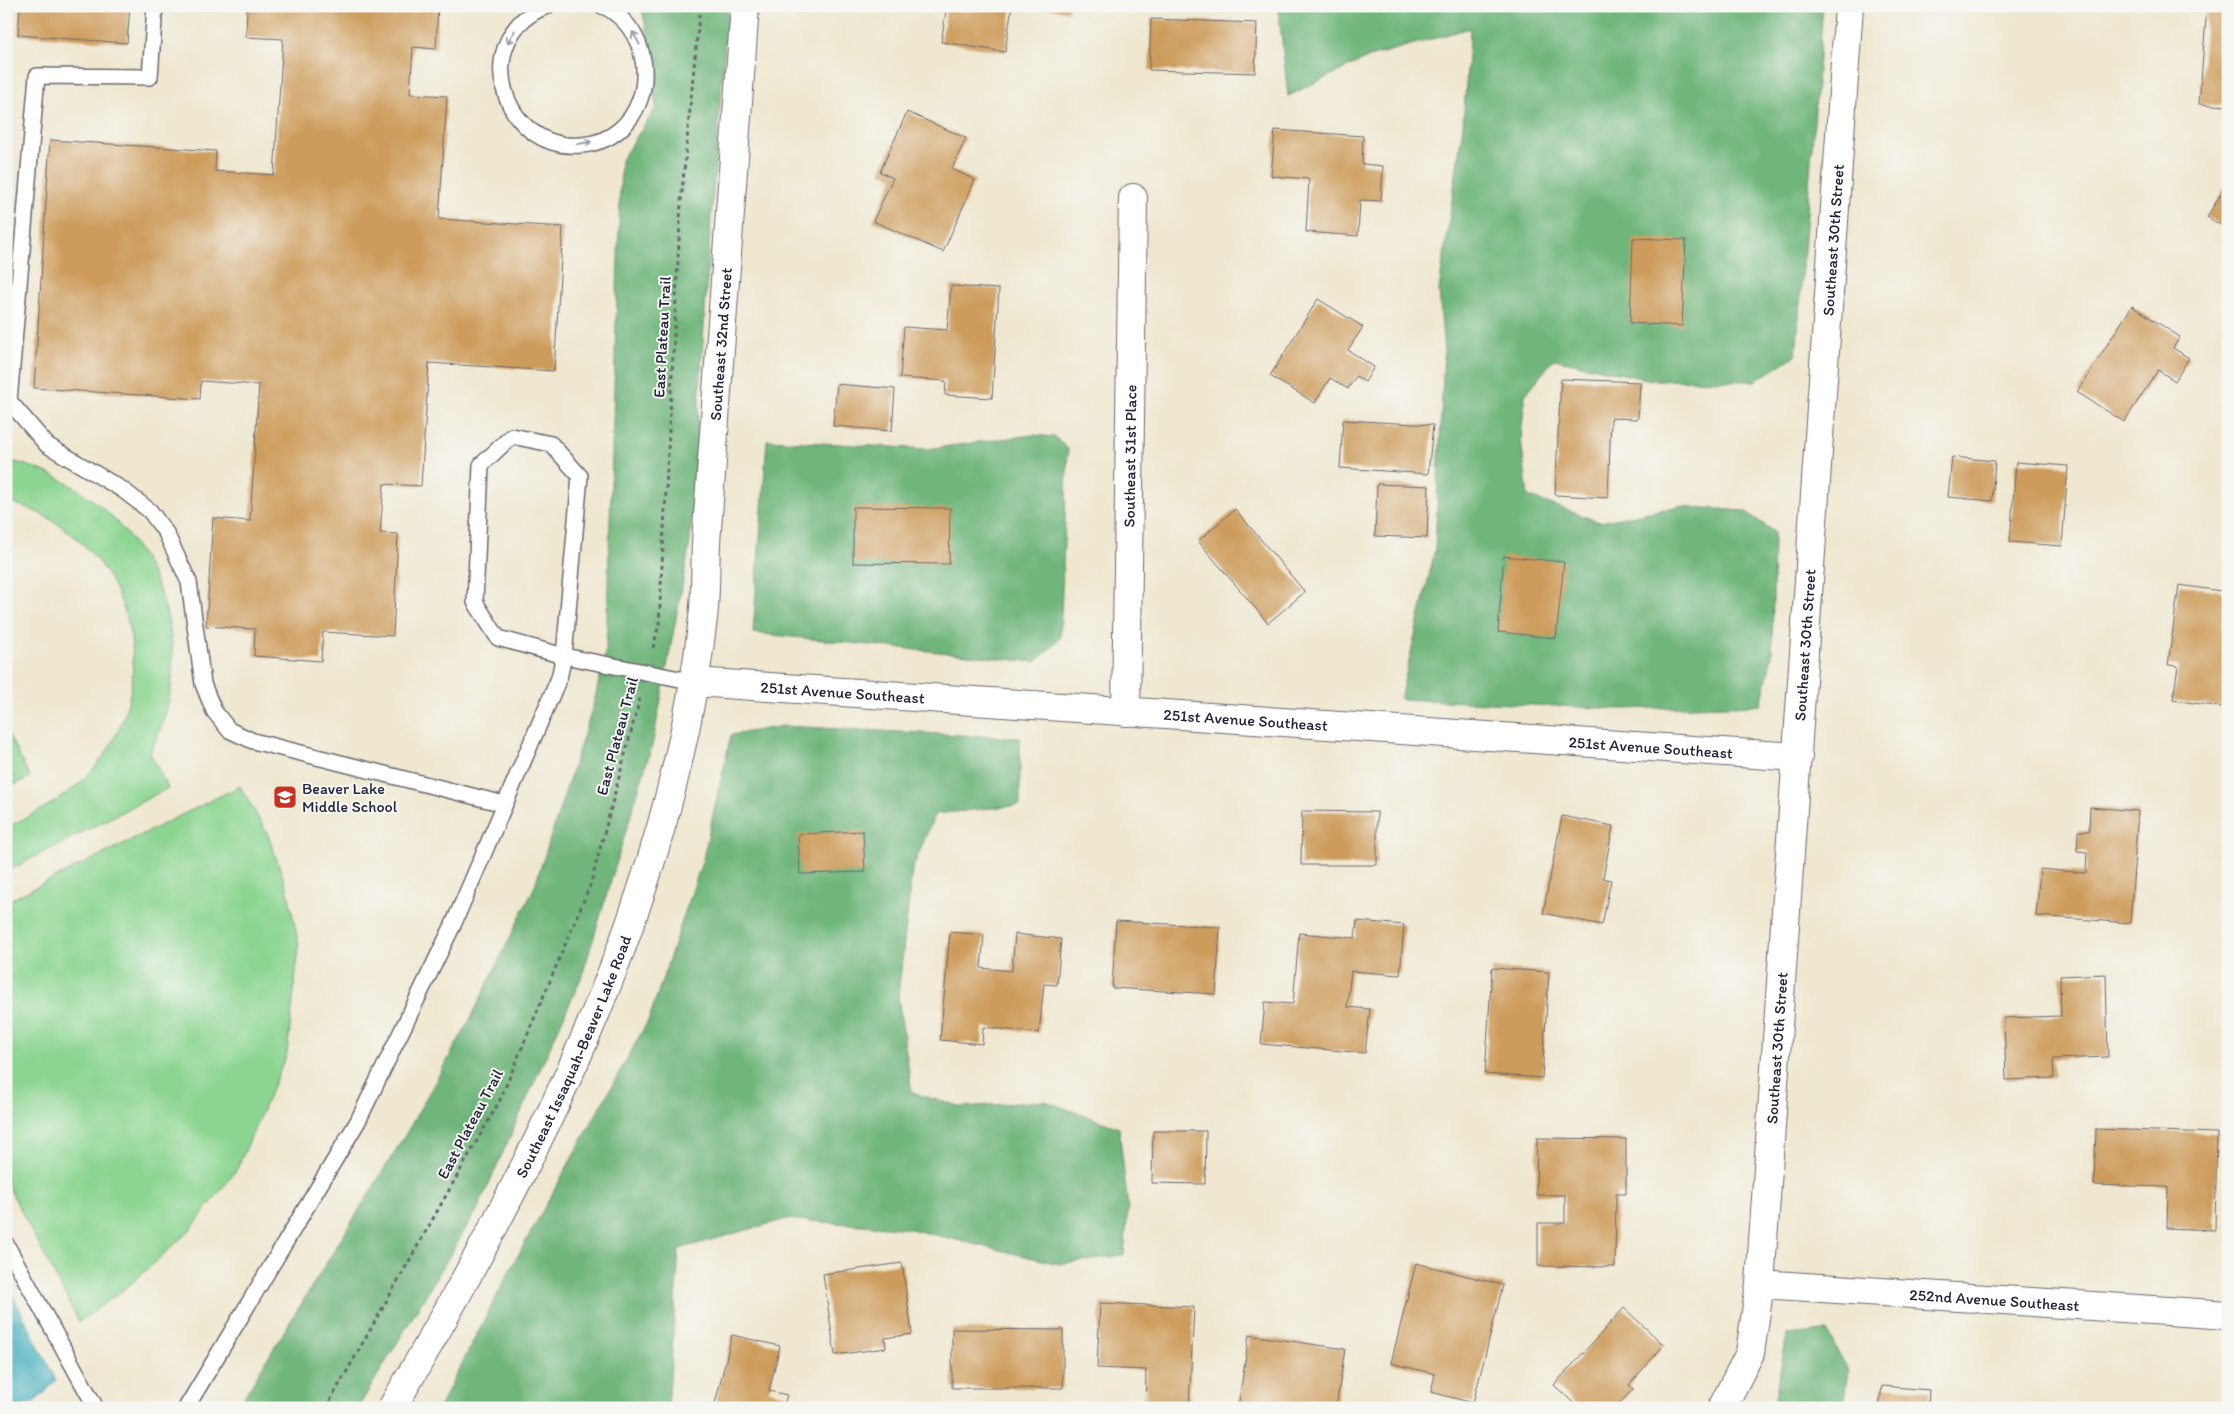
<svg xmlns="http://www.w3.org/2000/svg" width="2234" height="1414" font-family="Itim,sans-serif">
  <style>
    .green { fill: #8bd591; stroke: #567c66 }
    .forest { fill: #70b67b; stroke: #496c5b }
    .water { fill: #3dacbb; stroke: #30677b }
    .building { fill: #cd9c5c }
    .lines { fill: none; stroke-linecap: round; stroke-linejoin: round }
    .service-casing { stroke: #6a676f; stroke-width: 18 }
    .minor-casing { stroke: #6a676f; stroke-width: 30 }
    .tertiary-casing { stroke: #6a676f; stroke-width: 30 }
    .path { stroke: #6a676f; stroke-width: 3; stroke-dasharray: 4 4; stroke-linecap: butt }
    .service { stroke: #fff; stroke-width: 15 }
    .minor { stroke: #fff; stroke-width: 28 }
    .tertiary { stroke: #fff; stroke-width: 28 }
    .oneway { stroke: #9c9ca7 }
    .labels { text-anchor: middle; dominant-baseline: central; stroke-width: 4; stroke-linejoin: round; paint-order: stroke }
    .street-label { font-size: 16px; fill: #22223b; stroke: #f6f6f2 }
    .poi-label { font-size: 16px; fill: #22223b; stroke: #f6f6f2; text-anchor: start }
  </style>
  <rect width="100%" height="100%" fill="#f6f6f2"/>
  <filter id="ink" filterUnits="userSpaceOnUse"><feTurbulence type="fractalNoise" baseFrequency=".02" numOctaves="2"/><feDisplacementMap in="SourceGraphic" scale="10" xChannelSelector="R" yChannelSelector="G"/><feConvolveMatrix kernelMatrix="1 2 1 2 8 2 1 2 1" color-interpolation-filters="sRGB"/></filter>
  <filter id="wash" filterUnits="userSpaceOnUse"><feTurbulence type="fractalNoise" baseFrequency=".0096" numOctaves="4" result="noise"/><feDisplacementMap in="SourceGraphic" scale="20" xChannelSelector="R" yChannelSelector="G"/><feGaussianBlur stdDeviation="1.12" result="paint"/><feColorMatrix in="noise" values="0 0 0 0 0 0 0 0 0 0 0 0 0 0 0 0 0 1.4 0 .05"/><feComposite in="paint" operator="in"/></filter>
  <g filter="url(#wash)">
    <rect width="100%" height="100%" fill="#efe7cf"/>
    <path class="green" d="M6 460C111 481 185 582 171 688 168 711 159 732 150 753L168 788 6 872V828C39 811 72 795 96 766 173 671 123 531 6 501Z
      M6 730 30 777 6 789Z
      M240 786 268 835 287 888 299 946 287 1054 237 1169 190 1230 131 1284 79 1322 6 1182V902Z"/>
    <path class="forest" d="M641 6H728L711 217 690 543 653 742 582 976 477 1210 358 1408H237L407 1132 471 1018 534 888 593 706 606 650 621 160 656 108 647 31Z
      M1278 6H1823L1796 355 1755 381 1651 380 1554 359 1525 395 1521 440 1528 496 1600 522 1679 506 1745 511 1774 532 1772 655 1761 705 1621 709 1400 699 1435 550 1444 352 1439 290 1463 125 1470 28 1369 57 1288 96Z
      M1032 435 1055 437 1068 449 1060 639 1036 662 753 633 767 440 927 449Z
      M783 726 1020 738V805L935 814 912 870 898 997 912 1093 963 1107 1045 1101 1119 1128 1128 1208 1124 1255 1059 1264 910 1229 786 1219 679 1249 668 1408H439L511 1268 649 1019 703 859 731 735Z
      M1827 1331 1848 1370 1843 1408H1773L1787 1335Z"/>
    <path class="water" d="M6 1282 56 1380C39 1399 33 1408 6 1408Z"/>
    <g id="blocks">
      <path class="building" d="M20 6H130L127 43 18 35Z
        M247 6H438L436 49 413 47 410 94 447 96 439 219 563 227 554 371 429 363 421 486 384 484 380 533 398 534 393 636 323 632 321 661 254 656 255 629 206 626 213 518 250 521 259 385 201 381 200 399 34 388 50 140 216 151 215 171 274 175 283 39 246 37Z
        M947 6H1012L1005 52 941 42Z
        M1039 6H1069L1068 12Z
        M2207 6H2228V106L2199 104Z
        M1151 19 1257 23 1255 73 1149 70Z
        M907 112 966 138 952 169 975 180 943 252 873 221 893 178 880 172Z
        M1275 130 1363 136 1362 164 1383 166 1381 201 1360 200 1358 236 1306 232 1309 179 1271 176Z
        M2228 182V229L2207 217Z
        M1633 238 1686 240 1682 326 1630 323Z
        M951 286 999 289 992 398 945 395 946 381 900 378 904 327 947 330Z
        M1318 299 1363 327 1348 350 1374 367 1365 382 1356 376 1348 389 1330 378 1315 403 1270 376Z
        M2132 306 2180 337 2173 348 2189 358 2175 381 2158 370 2124 422 2077 392Z
        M1561 379 1640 382 1638 419 1611 418 1608 498 1555 495Z
        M837 384 895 389 892 431 833 426Z
        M1343 420 1433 425 1428 474 1340 468Z
        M1952 457 1995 461 1992 501 1948 497Z
        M2016 462 2068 466 2062 546 2010 542Z
        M1377 484 1429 486 1427 538 1375 536Z
        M853 507 950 508 949 564 853 563Z
        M1235 509 1305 592 1268 623 1198 541Z
        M1504 556 1564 562 1556 638 1498 632Z
        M2179 585 2228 592V708L2173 700 2178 666 2168 665Z
        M2090 807 2138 811 2130 923 2036 916 2040 869 2086 873 2087 852 2077 851 2078 831H2089Z
        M1302 811 1377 812V865H1301Z
        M1562 816 1613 826 1603 878 1611 880 1602 925 1543 913Z
        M863 831 865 872 800 874 798 834Z
        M1116 921 1220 927 1216 994 1112 988Z
        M1357 921 1404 925 1400 975 1351 971 1347 1007 1370 1009 1365 1053 1261 1044 1265 1002 1293 1004 1299 933 1355 938Z
        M950 932 984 935 981 968 1012 971 1015 934 1061 939 1057 985 1044 984 1039 1033 983 1027 982 1044 940 1040Z
        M1492 968 1549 972 1542 1078 1485 1074Z
        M2106 974 2108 1057 2053 1059 2054 1078 2006 1080 2004 1018 2061 1016 2060 976Z
        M2096 1129 2217 1133 2215 1230 2167 1228 2168 1187 2094 1185Z
        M1153 1131H1206L1205 1184 1152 1183Z
        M1537 1138 1626 1139V1194H1616L1615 1267 1538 1266V1223H1565V1195H1536Z
        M902 1263 912 1334 885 1338 886 1348 835 1355 823 1274Z
        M1416 1263 1503 1285 1473 1403 1431 1392 1435 1374 1391 1363Z
        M1100 1303 1194 1307 1189 1408H1145L1146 1370 1097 1368Z
        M1624 1308 1664 1345 1629 1385 1633 1389 1615 1408H1579L1554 1385Z
        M952 1329 1063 1330V1388H952Z
        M732 1335 780 1346 769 1391 787 1395 783 1408H714Z
        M1249 1335 1345 1349 1336 1408H1238Z
        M1882 1386 1929 1390 1928 1408H1879Z"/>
    </g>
  </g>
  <g filter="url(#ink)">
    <use href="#blocks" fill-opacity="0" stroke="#6a676f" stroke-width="1"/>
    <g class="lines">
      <g class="service-casing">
        <path id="service" d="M155 6 150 77 37 76 9 401 47 445 123 490 150 511 166 533 189 582 203 684 214 711 229 730 253 741 504 804
          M547 6C469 35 499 152 582 145 641 140 661 70 629 27 623 19 612 9 602 6
          M6 1244 96 1408
          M186 1408 358 1121 453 925 559 678 564 656 580 476 551 444 512 436 481 465 475 602 498 638 564 656 695 682"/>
      </g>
      <g class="minor-casing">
        <g id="minor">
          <path id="s1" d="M695 682 1798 757"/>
          <path id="s2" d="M1126 712 1133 198"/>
          <path id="s3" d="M1760 1284 2228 1315"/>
          <path id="s4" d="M1722 1408 1750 1353 1760 1284 1849 6"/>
        </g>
      </g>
      <g class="tertiary-casing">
        <g id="tertiary">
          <path id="s5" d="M392 1408C535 1163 671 904 703 618 706 593 705 568 706 543L745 6"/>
        </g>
      </g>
      <path class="path" d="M653 648 659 624 681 202 700 6
        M326 1408 500 1100 591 883 640 698"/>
      <use href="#service" class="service"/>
      <use href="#minor" class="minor"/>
      <use href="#tertiary" class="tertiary"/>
    </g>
    <defs><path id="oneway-shaft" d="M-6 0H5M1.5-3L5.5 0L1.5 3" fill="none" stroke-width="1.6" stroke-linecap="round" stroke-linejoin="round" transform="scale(1.25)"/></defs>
    <g class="oneway">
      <use href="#oneway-shaft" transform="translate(511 37) rotate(120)"/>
      <use href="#oneway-shaft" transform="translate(636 38) rotate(-119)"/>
      <use href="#oneway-shaft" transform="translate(584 143) rotate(-9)"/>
    </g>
  </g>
  <defs>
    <g id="school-square" transform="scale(1.25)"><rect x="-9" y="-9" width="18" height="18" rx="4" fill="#c8321e" stroke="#f6f6f2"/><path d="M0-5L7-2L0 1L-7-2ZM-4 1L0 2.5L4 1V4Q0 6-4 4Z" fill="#fff"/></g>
  </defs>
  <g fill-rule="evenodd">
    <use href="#school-square" x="285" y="797"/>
  </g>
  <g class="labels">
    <g class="street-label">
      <text stroke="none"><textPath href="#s4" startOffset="1178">Southeast 30th Street</textPath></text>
      <text transform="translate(662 337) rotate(-87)">East Plateau Trail</text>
      <text stroke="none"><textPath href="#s5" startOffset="1130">Southeast 32nd Street</textPath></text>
      <text stroke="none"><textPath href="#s2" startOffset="256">Southeast 31st Place</textPath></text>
      <text stroke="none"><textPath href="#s4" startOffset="772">Southeast 30th Street</textPath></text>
      <text stroke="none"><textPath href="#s1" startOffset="148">251st Avenue Southeast</textPath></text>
      <text stroke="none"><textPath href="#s1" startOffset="552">251st Avenue Southeast</textPath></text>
      <text transform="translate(617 736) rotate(-75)">East Plateau Trail</text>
      <text stroke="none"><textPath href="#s1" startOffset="958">251st Avenue Southeast</textPath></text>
      <text stroke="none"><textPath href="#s4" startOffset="368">Southeast 30th Street</textPath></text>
      <text stroke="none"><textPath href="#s5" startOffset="396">Southeast Issaquah-Beaver Lake Road</textPath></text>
      <text transform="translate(470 1124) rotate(-62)">East Plateau Trail</text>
      <text stroke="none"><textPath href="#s3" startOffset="235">252nd Avenue Southeast</textPath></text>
    </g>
    <g class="poi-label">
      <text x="302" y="788">Beaver Lake<tspan x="302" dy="18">Middle School</tspan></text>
    </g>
  </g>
  <rect width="2234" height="1414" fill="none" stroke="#f6f6f2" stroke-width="25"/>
</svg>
